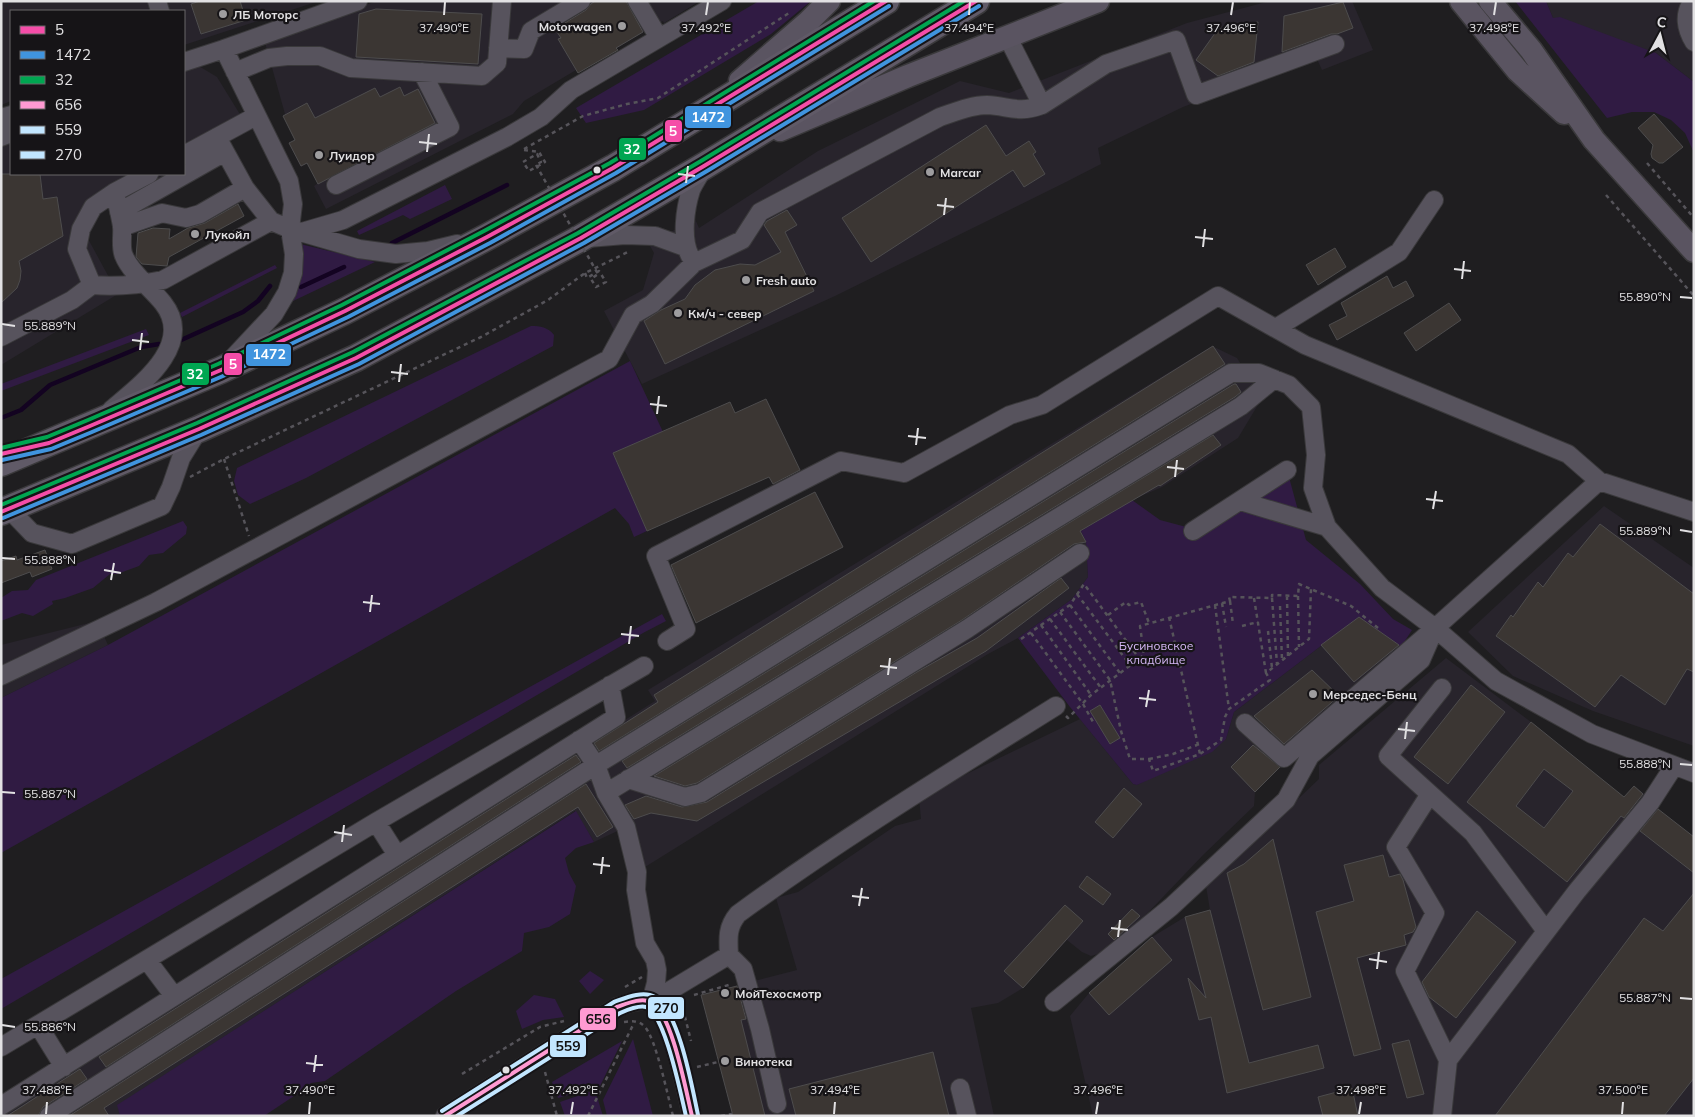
<svg xmlns="http://www.w3.org/2000/svg" width="1695" height="1117" font-family="Mulish,sans-serif">
  <style>
    .built { fill: #28242c }
    .green { fill: #301b43 }
    .lines { fill: none; stroke-linecap: round; stroke-linejoin: round }
    .stream { stroke: #130321; stroke-width: 4.5 }
    .building { fill: #3b3633; stroke: #4d4c4d; fill-rule: evenodd }
    .minor-casing { stroke: #3a393b; stroke-width: 20 }
    .major-casing { stroke: #3a393b; stroke-width: 25 }
    .highway-casing { stroke: #3a393b; stroke-width: 29 }
    .path { stroke: #56545a; stroke-width: 2.5; stroke-dasharray: 4 4; stroke-linecap: butt }
    .minor { stroke: #57535d; stroke-width: 18 }
    .major { stroke: #5a5461; stroke-width: 22 }
    .highway { stroke: #605a67; stroke-width: 26 }
    .path-bridge { stroke: #56545a; stroke-width: 2.5; stroke-dasharray: 4 4; stroke-linecap: butt }
    .bus-1-casing { stroke: #161417; stroke-width: 8 }
    .bus-2-casing { stroke: #161417; stroke-width: 8 }
    .bus-3-casing { stroke: #161417; stroke-width: 8 }
    .bus-4-casing { stroke: #161417; stroke-width: 8 }
    .bus-5-casing { stroke: #161417; stroke-width: 8 }
    .bus-6-casing { stroke: #161417; stroke-width: 8 }
    .bus-1 { stroke: #f54da8; stroke-width: 4 }
    .bus-2 { stroke: #4094de; stroke-width: 4 }
    .bus-3 { stroke: #00a651; stroke-width: 4 }
    .bus-4 { stroke: #ff9ad2; stroke-width: 4 }
    .bus-5 { stroke: #c2e6ff; stroke-width: 4 }
    .bus-6 { stroke: #c2e6ff; stroke-width: 4 }
    .ticks { fill: none; stroke: #e2e1e3; stroke-width: 2 }
    .poi-dot { fill: #9e9d9f; stroke: #161417; stroke-width: 2 }
    .bus-dot { fill: #e2e1e3; stroke: #161417; stroke-width: 2 }
    .labels { text-anchor: middle; dominant-baseline: central; stroke-width: 4.5; stroke-linejoin: round; paint-order: stroke }
    .poi-label { font-size: 12px; font-weight: bold; fill: #e2e1e3; stroke: #161417; text-anchor: start }
    .park-label { font-size: 12px; fill: #d6b8f7; stroke: #161417 }
    .ticks-label { font-size: 12px; text-anchor: middle; fill: #e2e1e3; stroke: #161417; stroke-width: 4.5; stroke-linejoin: round; paint-order: stroke }
    .line-badge { stroke: #161417; stroke-width: 2 }
    .badge-label { font-size: 14px; text-anchor: middle; font-weight: bold; fill: #fff }
    .pale-badge-label { font-size: 14px; text-anchor: middle; font-weight: bold; fill: #111 }
  </style>
  <rect width="100%" height="100%" fill="#1f1e20"/>
  <path class="built" d="M1 1H319L184 45V11H11V101L1 105Z
    M377 1H700L664 23 663 21 648 29 617 48V50L576 70 524 101 513 114 326 209 314 186 318 183 307 163 301 167 289 143 295 140 283 115 285 114 264 39Z
    M1270 1H1352L1373 50 1322 70 1316 57 1183 107 1098 148 1101 164 1066 182 835 296 642 384 604 311 643 290 654 253 650 246 694 217 699 228 818 151 960 81 1009 93 1187 23Z
    M1546 1H1694V82L1656 53 1553 18Z
    M197 65 217 77 249 129 184 164V69Z
    M11 127V174H167L95 213 86 235 118 294 1 365V130Z
    M1212 346 1237 358 1262 398 1238 438 1162 487 1132 500 1086 542 1088 577 1072 599 1018 638 988 654 637 872 626 827 594 842 575 811 118 1105 120 1116H3L83 1063 655 701 648 690Z
    M1604 506 1694 568V746L1593 711 1513 676 1468 632Z
    M1359 617 1401 647 1411 661 1280 767 1255 792 1254 806 1203 855 1142 919 1115 944 1101 953 1091 956 1082 952 1067 940 1023 988 998 1003 971 1008 994 1116H733L701 995 797 970 776 898 798 892 895 826 921 819 919 797 1080 719 1133 784 1137 785 1226 739 1234 712Z
    M97 621 108 645 1 698V645Z
    M1446 658 1531 722 1631 803 1629 792 1634 786 1647 796 1650 803 1694 837V1116H1093L1070 1016 1089 993 1152 937 1185 917 1210 910 1206 886 1319 779V765Z"/>
  <path class="green" d="M759 1H811L771 34 644 110 586 123 576 108Z
    M1515 1H1546L1553 18 1560 17 1656 53 1694 82V153L1685 133 1671 120 1654 112H1632L1607 118Z
    M445 185 452 199 410 219 403 215 359 235 357 231Z
    M300 244 375 262 291 302Z
    M275 265 277 268 182 317 180 313Z
    M531 326C540 326 548 327 554 335L553 346 306 478 250 504 238 495 234 481 237 468Z
    M146 329 149 335 1 391V384Z
    M630 361 663 432 613 453 647 531 634 537 629 524 615 508 1 853V698L108 645Z
    M1286 466 1306 540 1360 584 1393 619 1412 630 1401 647 1359 617 1234 712 1226 739 1212 752 1137 785 1133 784 1070 707 1018 638 1072 599 1088 577 1086 542 1081 531 1132 500 1160 520 1190 528Z
    M183 521 187 527 186 534 163 553 149 555 139 566 117 574H110L93 588 65 598 52 601 53 604 33 616 22 613 1 621V598L12 591 28 590 36 580Z
    M662 614 666 621 643 633 1 1009V979Z
    M576 811 594 842 576 848 565 858 569 873 576 886 570 914 549 927 524 933 522 951 456 991 325 1081 311 1083 300 1092 264 1116H120L117 1105Z
    M590 971 604 980 590 994 579 981Z
    M534 995 555 999 564 1017 543 1020 522 1029 516 1011Z
    M633 1039 653 1116H607L603 1100Z
    M622 1041 600 1086 558 1098 552 1082Z
    M595 1090 603 1116H565L560 1102Z"/>
  <g class="lines">
    <path class="stream" d="M392 243 507 185
      M301 287 344 267
      M179 341 243 312 258 301 270 286
      M1 418 21 410 50 385 141 347 159 344"/>
  </g>
  <path class="building" d="M200 1H240L246 20 201 34 191 4Z
    M595 1H626L643 32 616 48 618 50 578 73 558 39 561 38 555 29 586 10 591 4Z
    M1343 2 1353 28 1337 34H1331L1282 52 1284 16Z
    M376 9 482 14 478 64 356 57 359 14Z
    M1258 22 1254 62 1218 76 1196 60 1218 29Z
    M400 87 404 96 418 89 435 123 318 184 307 163 301 166 289 143 295 140 283 116 307 103 315 118 375 88 380 97Z
    M1654 114 1683 147 1663 163H1659L1652 158 1651 154 1653 145 1638 128Z
    M986 125 1006 156 1029 141 1036 152 1033 154 1045 174 1024 187 1013 170 871 262 842 218Z
    M1 174H40L43 199 57 197 63 236 19 261 21 271 20 280 17 288 1 303Z
    M238 204 244 216 169 257 167 266 142 264 136 257 138 233 153 228 170 229 169 239 188 228 205 223Z
    M787 210 797 225 785 232 814 291 665 364 644 321 661 310 685 299 695 285 715 270 740 264 755 265 781 252 764 225 767 221Z
    M1335 248 1346 267 1318 285 1306 265Z
    M1387 276 1393 288 1406 281 1414 296 1337 340 1329 325 1347 316 1341 303Z
    M1449 303 1461 320 1416 351 1404 333Z
    M1213 346 1225 364 599 751 594 743 658 702 654 695Z
    M1234 384H1236L1241 392 1235 397 627 768 622 761Z
    M766 399 800 470 773 484 769 477 647 531 613 453 730 402 735 413Z
    M1213 435 1221 445 1160 486 1159 485 1080 531 1086 542 1074 544 962 620 697 783 685 786 654 776Z
    M815 492 843 547 696 623 671 565Z
    M1600 524 1694 594V672L1687 669 1665 705 1621 675 1595 707 1496 636 1511 615 1513 617 1538 582 1543 587 1568 553 1573 557Z
    M45 550 52 569 32 577 30 572 1 583V561L16 556 17 560Z
    M1061 578 1069 588 986 651 697 821 651 813 634 819 625 805 646 796 682 807 707 802 917 672 977 638Z
    M1359 617 1399 645 1354 682 1321 645Z
    M1312 670 1339 696 1284 744 1254 716Z
    M1471 685 1505 712 1448 784 1414 757Z
    M1100 705 1120 738 1110 744 1090 711Z
    M1531 722 1624 797 1634 786 1643 794 1624 818 1621 816 1567 882 1467 802ZM1544 769 1573 791 1544 828 1516 806Z
    M1253 745 1280 767 1255 792 1231 767Z
    M576 755 581 762 106 1067 99 1057Z
    M586 784 613 827 597 837 578 807 104 1108 109 1116H69Z
    M1124 788 1142 804 1113 838 1095 822Z
    M1658 809 1694 837V873L1640 831Z
    M1273 839 1311 997 1263 1010 1227 873 1244 864Z
    M1383 855 1389 877 1400 874 1403 880 1416 927 1413 932 1404 935 1406 945 1357 958 1381 1049 1354 1056 1316 912 1354 901 1344 865Z
    M1087 876 1111 894 1103 905 1079 887Z
    M1694 893V1078L1664 1116H1495L1644 918 1663 931Z
    M1065 905 1083 921 1023 988 1004 971Z
    M1132 909 1140 916 1114 940 1108 934Z
    M1210 910 1249 1063 1318 1045 1324 1068 1227 1093 1211 1017 1199 1020 1188 978 1206 998 1185 917Z
    M1477 911 1516 942 1456 1018 1429 997 1422 982Z
    M1152 937 1172 960 1109 1015 1089 993Z
    M737 986 746 1019 741 1020 765 1116H733L701 995Z
    M1409 1040 1424 1094 1407 1098 1392 1044Z
    M933 1052 949 1116H796L789 1089Z
    M80 1069 87 1079 43 1107 38 1116H7Z
    M1352 1088 1358 1116H1323L1318 1097Z"/>
  <g class="lines">
    <g class="minor-casing">
      <path id="minor" d="M157 1 160 11
        M637 1 659 38
        M1693 1C1683 14 1686 29 1694 42
        M1007 36 1042 105
        M498 48 524 49 531 31 581 1
        M184 62 224 49
        M235 72 269 58 287 56H320L351 68 482 76 497 63 502 1
        M1 118 11 115
        M1 137 11 133
        M217 137 245 188 271 221 290 229 359 249 396 254 428 251 457 244
        M184 155 256 116
        M149 174 115 192 93 207 81 229 77 249 92 285C116 287 139 285 163 280L271 221
        M336 185 450 127 422 72
        M119 212 225 152
        M122 227 162 213 186 218 200 214 245 188
        M302 232 343 220 507 137 541 117 571 90 722 1
        M588 238 625 235 655 236 685 247
        M690 256C681 238 685 209 691 190 694 183 699 176 703 169
        M1276 328 1399 252 1434 200
        M1 337 72 300 92 285
        M230 361 274 314 287 292 293 273 294 254 290 229 293 204 289 181 224 49 358 1
        M111 410C139 386 196 345 163 303 152 289 131 273 124 256 120 248 123 235 122 226 120 214 117 203 115 192
        M1240 501 1327 527
        M9 509 32 533 72 544 162 506 171 487 181 458 199 429
        M1193 531 1287 470
        M667 641 686 629 656 556 841 461 904 473 1010 415 1042 405 1218 296 1305 345 1568 454 1599 481 1694 512
        M1 676 156 602 609 359 633 315 652 304 694 263 742 240 760 212 940 117C955 112 971 105 987 105 1009 106 1018 114 1042 105L1106 64 1176 40 1196 95 1335 44
        M1442 688 1388 756 1473 833 1546 931
        M1245 723 1284 758 1435 628 1599 481
        M579 740 596 765 606 793 626 827 637 872 636 890 645 943 655 960 657 970 656 983 651 1002
        M628 779 685 797 701 793 967 629 1080 553
        M606 793 1241 406 1274 379
        M1430 794 1396 847 1435 913 1405 971 1448 1060
        M376 822 397 855
        M729 955 743 969 760 1029 777 1104
        M147 960 174 996
        M651 1002 729 955C728 938 727 927 738 914 841 839 949 773 1056 706
        M1054 1002 1171 907 1286 800 1310 756 1421 660 1435 628
        M38 1025 64 1067
        M1 1047 376 822 644 666
        M960 1088 967 1116
        M1 1106 616 717 610 685
        M49 1116 596 765 1231 373H1259L1289 385 1311 407 1316 455 1313 488 1327 527 1382 588 1435 628 1496 681 1592 734 1694 773
        M445 1116 617 1007C628 1004 640 998 651 1002 671 1010 686 1093 692 1116
        M1442 1116 1448 1060 1577 891 1650 803 1674 766"/>
    </g>
    <g class="major-casing">
      <path id="major" d="M1461 1 1518 71 1564 113
        M1490 1 1531 50 1594 140 1694 251
        M740 81 808 22 829 1
        M780 130 908 76 1098 1"/>
    </g>
    <g class="highway-casing">
      <path id="highway" d="M1 463 221 370 345 311 487 237 613 168 886 1
        M1 512 199 429 356 358 581 238 704 166 976 1"/>
    </g>
    <path class="path" d="M524 149 583 116 627 104 658 98 789 13
      M524 150 539 152 545 162 529 171 523 162 537 154 541 162 536 165
      M1647 163 1694 218
      M1606 195 1694 296
      M585 273 587 278 599 271 606 282 596 287 591 279 598 274
      M224 459 249 536
      M190 477 224 459 481 337 548 300 585 273 630 251
      M1077 594 1130 665
      M1287 596 1288 656
      M1298 596 1299 647
      M1254 598 1266 673
      M1272 598 1277 664
      M1230 601 1233 624
      M1222 603 1226 627
      M1070 605 1120 673
      M1215 605 1229 709
      M1280 606 1282 660
      M1060 612 1110 680 1121 731 1130 759H1149L1153 771 1200 754 1221 740 1225 717 1229 709 1270 680 1266 673 1309 639 1311 589
      M1108 615 1126 602 1129 605 1141 602 1149 623
      M1169 617 1200 754
      M1050 619 1101 688
      M1041 625 1091 695
      M1242 626 1258 622
      M1268 631 1272 668
      M1031 633 1083 704 1093 722
      M1021 639 1070 605 1084 584 1139 658
      M1066 716 1068 718 1091 695 1144 655 1140 626 1230 601 1229 597 1272 598V595L1298 596 1299 584 1351 606 1378 628
      M1149 759 1173 754 1197 745
      M625 987 642 977
      M694 995 732 984
      M681 1001 691 1041
      M624 1022C632 1021 639 1020 645 1027 656 1039 668 1097 673 1116
      M697 1067 718 1062
      M545 1072 557 1116
      M462 1074 540 1027 564 1021
      M588 1116 635 1021
      M721 1116 732 1114"/>
    <use href="#minor" class="minor"/>
    <use href="#major" class="major"/>
    <use href="#highway" class="highway"/>
    <path class="path-bridge" d="M536 165 598 274"/>
    <g class="bus-1-casing">
      <path id="bus-1" d="M1 454 49 443 90 426 221 370 345 311 487 237 613 168 886 1
        M1 512 199 429 356 358 581 238 704 166 976 1"/>
    </g>
    <g class="bus-2-casing">
      <path id="bus-2" d="M2 460 51 449 92 432 223 376 348 317 490 243 616 173 889 6
        M3 518 201 435 359 364 584 243 707 171 979 6"/>
    </g>
    <g class="bus-3-casing">
      <path id="bus-3" d="M1 448 47 437 88 420 218 364 342 305 484 231 610 163 874 1
        M1 505 197 423 353 352 578 233 701 161 964 1"/>
    </g>
    <g class="bus-4-casing">
      <path id="bus-4" d="M445 1116 617 1007C626 1004 641 997 651 1002 672 1012 686 1092 692 1116"/>
    </g>
    <g class="bus-5-casing">
      <path id="bus-5" d="M457 1116 620 1013C627 1010 638 1005 646 1007 665 1013 681 1096 686 1116"/>
    </g>
    <g class="bus-6-casing">
      <path id="bus-6" d="M442 1111 614 1002C625 998 643 990 655 997 679 1011 692 1087 698 1115"/>
    </g>
    <use href="#bus-1" class="bus-1"/>
    <use href="#bus-2" class="bus-2"/>
    <use href="#bus-3" class="bus-3"/>
    <use href="#bus-4" class="bus-4"/>
    <use href="#bus-5" class="bus-5"/>
    <use href="#bus-6" class="bus-6"/>
  </g>
  <path class="ticks" d="M444 15 445 2M706 15 708 2M969 15 970 2M1231 15 1233 2M1494 15 1496 2M419 142 437 144M427 152 429 134M678 174 695 176M686 183 688 166M937 205 954 207M944 215 946 198M1195 237 1213 239M1203 247 1205 229M1454 269 1471 271M1462 279 1464 261M1680 297 1692 298M2 324 15 326M132 340 149 342M140 350 142 333M391 372 408 374M399 382 401 364M650 404 667 406M657 414 659 396M908 436 926 438M916 445 918 428M1167 467 1184 469M1175 477 1177 460M1426 499 1443 501M1433 509 1436 491M1680 530 1692 532M2 558 15 559M104 570 121 573M111 580 114 563M363 602 380 604M370 612 372 595M621 634 639 636M629 644 631 626M880 666 897 668M888 675 890 658M1139 698 1156 700M1146 707 1149 690M1398 729 1415 731M1405 739 1407 722M1680 764 1692 765M2 792 15 793M334 832 352 835M342 842 344 825M593 864 610 866M601 874 603 857M852 896 869 898M859 906 862 888M1111 928 1128 930M1118 937 1120 920M1369 959 1387 962M1377 969 1379 952M1680 998 1692 999M2 1025 15 1027M306 1063 323 1065M314 1072 316 1055M46 1114 47 1102M309 1114 310 1102M571 1114 573 1102M834 1114 835 1102M1096 1114 1098 1102M1359 1114 1361 1102M1622 1114 1623 1102"/>
  <g class="poi-dot">
    <circle cx="223" cy="14" r="5"/>
    <circle cx="622" cy="26" r="5"/>
    <circle cx="319" cy="155" r="5"/>
    <circle cx="930" cy="172" r="5"/>
    <circle cx="195" cy="234" r="5"/>
    <circle cx="746" cy="280" r="5"/>
    <circle cx="678" cy="313" r="5"/>
    <circle cx="1313" cy="694" r="5"/>
    <circle cx="725" cy="993" r="5"/>
    <circle cx="725" cy="1061" r="5"/>
  </g>
  <g class="bus-dot">
    <circle cx="597" cy="170" r="4.5"/>
    <circle cx="506" cy="1070" r="4.5"/>
  </g>
  <g class="labels">
    <g class="poi-label">
      <text x="233" y="14">ЛБ Моторс</text>
      <text x="612" y="26" text-anchor="end">Motorwagen</text>
      <text x="329" y="155">Луидор</text>
      <text x="940" y="172">Marcar</text>
      <text x="205" y="234">Лукойл</text>
      <text x="756" y="280">Fresh auto</text>
      <text x="688" y="313">Км/ч - север</text>
      <text x="1323" y="694">Мерседес-Бенц</text>
      <text x="735" y="993">МойТехосмотр</text>
      <text x="735" y="1061">Винотека</text>
    </g>
    <g class="park-label">
      <text x="1156" y="645">Бусиновское<tspan x="1156" dy="14">кладбище</tspan></text>
    </g>
  </g>
  <g class="ticks-label">
    <text x="444" y="32">37.490°E</text>
    <text x="706" y="32">37.492°E</text>
    <text x="969" y="32">37.494°E</text>
    <text x="1231" y="32">37.496°E</text>
    <text x="1494" y="32">37.498°E</text>
    <text x="1645" y="301">55.890°N</text>
    <text x="50" y="330">55.889°N</text>
    <text x="1645" y="535">55.889°N</text>
    <text x="50" y="564">55.888°N</text>
    <text x="1645" y="768">55.888°N</text>
    <text x="50" y="798">55.887°N</text>
    <text x="1645" y="1002">55.887°N</text>
    <text x="50" y="1031">55.886°N</text>
    <text x="47" y="1094">37.488°E</text>
    <text x="310" y="1094">37.490°E</text>
    <text x="573" y="1094">37.492°E</text>
    <text x="835" y="1094">37.494°E</text>
    <text x="1098" y="1094">37.496°E</text>
    <text x="1361" y="1094">37.498°E</text>
    <text x="1623" y="1094">37.500°E</text>
  </g>
  <g class="line-badge">
    <rect x="684" y="105" width="48" height="24" rx="5" fill="#4094de"/>
    <rect x="664" y="119" width="19" height="24" rx="5" fill="#f54da8"/>
    <rect x="618" y="137" width="29" height="24" rx="5" fill="#00a651"/>
    <rect x="245" y="343" width="47" height="24" rx="5" fill="#4094de"/>
    <rect x="223" y="352" width="20" height="24" rx="5" fill="#f54da8"/>
    <rect x="181" y="362" width="29" height="24" rx="5" fill="#00a651"/>
    <rect x="647" y="996" width="38" height="24" rx="5" fill="#c2e6ff"/>
    <rect x="579" y="1007" width="38" height="24" rx="5" fill="#ff9ad2"/>
    <rect x="549" y="1034" width="38" height="24" rx="5" fill="#c2e6ff"/>
  </g>
  <g class="badge-label">
    <text x="708" y="122">1472</text>
    <text x="673" y="136">5</text>
    <text x="632" y="154">32</text>
    <text x="269" y="359">1472</text>
    <text x="233" y="369">5</text>
    <text x="195" y="379">32</text>
  </g>
  <g class="pale-badge-label">
    <text x="666" y="1013">270</text>
    <text x="598" y="1024">656</text>
    <text x="568" y="1051">559</text>
  </g>
  <rect width="1695" height="1117" fill="none" stroke="#e2e1e3" stroke-width="5"/>
  <rect x="10" y="10" width="175" height="165" fill="#161417" stroke="#686669"/>
  <rect x="20" y="26" width="25" height="8" fill="#f54da8" stroke="#686669"/>
  <text x="55" y="35" font-size="15" fill="#e2e1e3">5</text>
  <rect x="20" y="51" width="25" height="8" fill="#4094de" stroke="#686669"/>
  <text x="55" y="60" font-size="15" fill="#e2e1e3">1472</text>
  <rect x="20" y="76" width="25" height="8" fill="#00a651" stroke="#686669"/>
  <text x="55" y="85" font-size="15" fill="#e2e1e3">32</text>
  <rect x="20" y="101" width="25" height="8" fill="#ff9ad2" stroke="#686669"/>
  <text x="55" y="110" font-size="15" fill="#e2e1e3">656</text>
  <rect x="20" y="126" width="25" height="8" fill="#c2e6ff" stroke="#686669"/>
  <text x="55" y="135" font-size="15" fill="#e2e1e3">559</text>
  <rect x="20" y="151" width="25" height="8" fill="#c2e6ff" stroke="#686669"/>
  <text x="55" y="160" font-size="15" fill="#e2e1e3">270</text>
  <g transform="translate(1660 35) rotate(7)" stroke="#161417" stroke-width="4" paint-order="stroke">
  <path d="M0-4L9 19L0 12L-9 19Z" fill="#e2e1e3"/>
  <text y="-8" font-size="14" font-weight="bold" text-anchor="middle" fill="#e2e1e3">С</text>
  </g>
</svg>
